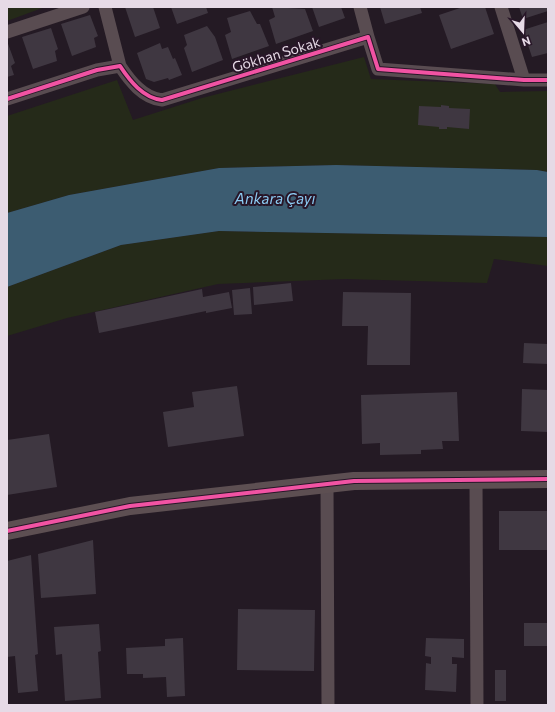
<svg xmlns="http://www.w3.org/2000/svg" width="555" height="712" font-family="Commissioner,sans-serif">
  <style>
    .green { fill: #252a19 }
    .water { fill: #3c5c71 }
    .building { fill: #3f3741 }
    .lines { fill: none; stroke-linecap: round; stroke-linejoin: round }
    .street { stroke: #594c51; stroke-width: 13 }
    .secondary { stroke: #5d4f52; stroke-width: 18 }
    .cycleway-casing { stroke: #281628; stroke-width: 6 }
    .cycleway { stroke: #f153a3; stroke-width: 4 }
    .labels { text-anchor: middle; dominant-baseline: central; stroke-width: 4; stroke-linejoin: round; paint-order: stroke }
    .street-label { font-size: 14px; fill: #e6dae6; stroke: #281628 }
    .water-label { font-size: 15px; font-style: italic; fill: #8dccf4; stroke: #281628 }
  </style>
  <rect width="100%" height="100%" fill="#241a24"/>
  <path class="green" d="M7 7H45L7 21Z
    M364 57 371 79 495 84 500 92 548 91V172L537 170 336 165 219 168 69 195 7 213V116L117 80 133 120 202 98Z
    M219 231 548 237V266L494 259 487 283 346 279 218 284 67 318 7 336V287L121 245Z"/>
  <path class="water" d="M336 165 537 170 548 172V237L219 231 121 245 7 287V213L69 195 219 168Z"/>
  <path class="building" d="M125 7H153L160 28 135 37Z
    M171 7H206L208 13 177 24Z
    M272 7 305 9 313 31 276 44 269 20 275 17Z
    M312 7H341L345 18 319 27Z
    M380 7H420L422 13 385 24Z
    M463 7H485L494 34 451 49 439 15Z
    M519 7H548V11L523 19Z
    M250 11 257 24H260L269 46 232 59 225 35 231 32 227 18Z
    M90 15 98 36 94 38 96 47 72 56 61 24Z
    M548 22V53L532 57 523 30Z
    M207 26 215 37 223 60 192 72 184 48 187 45 184 35Z
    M51 28 58 49 55 51 57 61 33 69 22 37Z
    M7 41 15 63 11 66 14 75 7 77Z
    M160 43 162 49 168 47 173 59 175 58 182 75 169 80 168 78 154 82 146 79 137 53Z
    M441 105 449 106V108L470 109 469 129 447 127V129H439V127L418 125 419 106 441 107Z
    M291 283 293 301 254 305 253 287Z
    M250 288 252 314 234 315 232 290Z
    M202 289 203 297 229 292 232 308 206 313V311L99 333 95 312Z
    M343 292 411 293 410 365H367L368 326H342Z
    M524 343 548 344V364L523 363Z
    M237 386 244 436 168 447 163 412 194 407 192 392Z
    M522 389 548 390V432L521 431Z
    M457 392 459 441H442L443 449 421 450V454L380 455V443L362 444 361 395Z
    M49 434 57 487 7 495V440Z
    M499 511H548V550H499Z
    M93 540 96 594 41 598 38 554Z
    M31 555 38 654 35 655 38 691 18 693 15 656 7 657V561Z
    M238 609 315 610 314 671 237 670Z
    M524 623H548V646H524Z
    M99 624 101 651 98 652 101 698 65 701 62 654 56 655 54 627Z
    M183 638 185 696 167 697 166 677 143 678V674H127L126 648 165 646V639Z
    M426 638 464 639V658L452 657V664H457L456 692 425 690 426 663 431 664V657L425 656Z
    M495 670H506V701H495Z"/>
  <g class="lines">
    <path class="street" d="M105 7 120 66
      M360 7 368 37
      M501 7 524 80
      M7 32 83 7
      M7 99 97 70 120 66C130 81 143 98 162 100L368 37 378 69 524 80H548
      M476 479 477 705
      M327 484 328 705"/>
    <path class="secondary" d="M7 531 130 506 354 481 548 479"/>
    <g class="cycleway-casing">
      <path id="cycleway" d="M7 99 97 70 120 66C130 81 143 98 162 100L368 37 378 69 524 80H548
        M7 531 130 506 354 481 548 479"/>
    </g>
    <use href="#cycleway" class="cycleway"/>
  </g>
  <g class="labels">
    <g class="street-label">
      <text transform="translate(276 54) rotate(-17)">Gökhan Sokak</text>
    </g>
    <g class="water-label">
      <text x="275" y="198">Ankara Çayı</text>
    </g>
  </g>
  <rect width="555" height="712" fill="none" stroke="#e6dae6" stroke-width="16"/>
  <g transform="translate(523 32) rotate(161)" stroke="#281628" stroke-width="3" paint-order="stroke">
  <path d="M0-3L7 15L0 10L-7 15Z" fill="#e6dae6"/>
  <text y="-6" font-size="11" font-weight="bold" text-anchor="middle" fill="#e6dae6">N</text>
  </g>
</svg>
